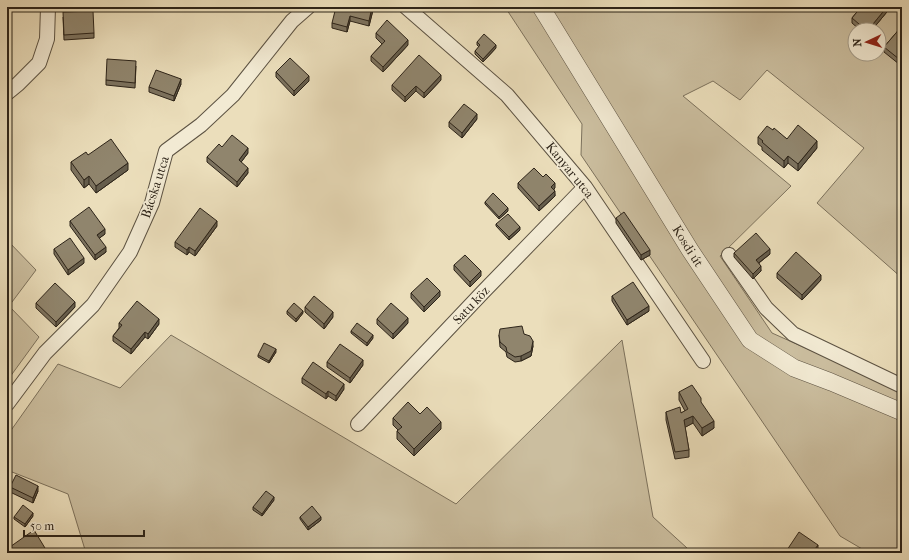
<svg xmlns="http://www.w3.org/2000/svg" width="909" height="560" font-family="'IM FELL French Canon',serif">
  <style>
    .green { fill: #cbbe9f; stroke: #7c715c; fill-rule: evenodd }
    .lines { fill: none; stroke-linecap: round; stroke-linejoin: round }
    .minor-casing { stroke: #5c5242; stroke-width: 16 }
    .tertiary-casing { stroke: #5c5242; stroke-width: 18 }
    .minor { stroke: #f2ead3; stroke-width: 14 }
    .tertiary { stroke: #f2ead3; stroke-width: 17 }
    .wall { fill: #7c725e; stroke: #2d2419 }
    .shaded-wall { fill: #655d4c; stroke: #2d2419 }
    .building { fill: #90856d; stroke: #2d2419 }
    .labels { text-anchor: middle; dominant-baseline: central; stroke-width: 3.5; stroke-linejoin: round; paint-order: stroke }
    .street-label { font-size: 13px; fill: #2d2419; stroke: #f2ead3 }
  </style>
  <rect width="100%" height="100%" fill="#ebdebb"/>
  <filter id="stains"><feTurbulence type="fractalNoise" baseFrequency=".005" numOctaves="4"/><feColorMatrix values="0 0 0 0 .2 0 0 0 0 .09 0 0 0 0 .02 0 0 0 .5 -.17"/></filter>
  <radialGradient id="worn" r=".72"><stop offset=".6" stop-color="#630" stop-opacity="0"/><stop offset="1" stop-color="#630" stop-opacity=".3"/></radialGradient>
  <path class="green" d="M505 7H902V278L817 203 864 148 767 70 740 100 713 81 683 96 791 186 720 256 772 333 886 384 902 393V553H869L840 536 581 155 582 124ZM855 30H879V54H855Z
    M7 240 36 270 9 306 39 337 7 381Z
    M171 335 456 504 622 340 653 517 687 548 685 553H86L68 494 7 470V436L58 364 120 388Z"/>
  <g class="lines">
    <g class="minor-casing">
      <path id="minor" d="M406 7 507 95 585 187 703 361
        M7 93 18 84 39 63 47 39 48 7
        M729 255 766 308 793 334 902 386
        M7 404 45 353 93 305 130 252 152 203 166 151 201 125 233 95 292 21 308 7
        M358 424 483 292 585 187"/>
    </g>
    <g class="tertiary-casing">
      <path id="tertiary" d="M541 7 690 250 750 340 794 368 831 382 902 412"/>
    </g>
    <use href="#minor" class="minor"/>
    <use href="#tertiary" class="tertiary"/>
  </g>
  <path class="wall" d="M210 7H221L220 10Z
    M373 7V10L369 26 350 21 347 32 332 28V23Z
    M861 7H891L872 30H860L852 23V18Z
    M63 17 94 33V38L64 40Z
    M902 26 899 64 884 52V47Z
    M376 33 408 45 383 72 371 61V56L382 44 376 38Z
    M477 42 496 48 483 62 475 54V51L479 47 477 45Z
    M136 66 135 88 106 85V80Z
    M276 72 309 81 294 96 276 77Z
    M441 80 424 98 416 91 405 102 392 90V85Z
    M181 84 174 101 149 92V87Z
    M477 119 462 138 449 127V122Z
    M773 130 787 139 817 148 798 171 788 163 784 168 762 150V147L758 144V137Z
    M222 147 248 153 241 162 248 173 237 187 207 162V157Z
    M71 162 128 170 96 193 89 184 84 188 71 170Z
    M543 177 555 188 554 189 555 196 539 211 518 188V183Z
    M485 202 508 211 499 219 485 204Z
    M616 218 650 255 641 260 616 223Z
    M70 221 105 234 99 238 106 252 95 260 70 226Z
    M496 224 520 230 509 240 496 226Z
    M217 226 195 256 189 252 187 255 175 247V242Z
    M54 249 84 263 68 275 54 254Z
    M734 253 770 254 759 263 761 271 753 279 734 257Z
    M454 265 481 276 470 287 454 270Z
    M777 273 821 280 802 300 777 278Z
    M411 293 440 296 424 312 411 298Z
    M612 296 649 311 627 325 612 301Z
    M36 303 75 307 56 327 36 308Z
    M305 307 333 317 324 329 305 312Z
    M287 311 303 313 296 322 287 314Z
    M377 319 408 323 393 339 377 324Z
    M119 323 159 324 148 339 145 337 131 354 113 341V336L119 328Z
    M351 331 373 338 367 346 351 333Z
    M524 334 533 346 531 356 521 361 515 362 507 357 506 352 500 347 499 335Z
    M276 352 269 363 258 357V355Z
    M327 362 363 365 350 383 327 367Z
    M302 378 344 389 336 401 328 396 326 399 302 383Z
    M679 392 701 403 714 428 702 436 693 423 685 427 689 450V457L675 459 666 420V412L681 413 685 411 679 400Z
    M420 414 441 429 414 456 397 439V431L398 430 393 425V418Z
    M10 487 38 491 33 503 10 492Z
    M274 500 262 516 253 510V507Z
    M33 516 25 527 14 519V517Z
    M300 517 321 520 308 530 300 519Z
    M787 550H818L816 553H787Z"/>
  <path class="shaded-wall" d="M372 7H373V10L369 26V21Z
    M887 7H891L872 30H868Z
    M350 16V21L347 32V27Z
    M408 40V45L383 72V67Z
    M496 45V48L483 62V59Z
    M902 56V61L899 64V59Z
    M441 75V80L424 98V93Z
    M309 76V81L294 96V91Z
    M181 79V84L174 101V96Z
    M416 86V91L405 102V97Z
    M477 114V119L462 138V133Z
    M817 141V148L798 171V164Z
    M248 148V153L239 165V160Z
    M788 156V163L784 168V161Z
    M128 163V170L96 193V186Z
    M248 168V173L237 187V182Z
    M89 176V184L84 188V180Z
    M555 183V188L551 192V187Z
    M555 191V196L539 211V206Z
    M508 208V211L499 219V217Z
    M217 221V226L195 256V251Z
    M520 227V230L509 240V237Z
    M105 229V234L97 240V235Z
    M106 247V252L95 260V255Z
    M189 247V252L187 255V250Z
    M770 249V254L756 265V260Z
    M650 250V255L641 260V255Z
    M84 258V263L68 275V270Z
    M761 266V271L753 279V274Z
    M481 271V276L470 287V282Z
    M821 275V280L802 300V295Z
    M440 291V296L424 312V307Z
    M75 302V307L56 327V322Z
    M649 306V311L627 325V320Z
    M303 311V313L296 322V319Z
    M333 312V317L324 329V324Z
    M408 318V323L393 339V334Z
    M159 319V324L148 339V334Z
    M145 332V337L131 354V349Z
    M373 335V338L367 346V343Z
    M533 341V346L531 356 521 361V356Z
    M276 349V352L269 363V361Z
    M363 360V365L350 383V378Z
    M344 384V389L336 401V396Z
    M328 391V396L326 399V394Z
    M693 416V423L684 428V420Z
    M714 421V428L702 436V428Z
    M441 422V429L414 456V449Z
    M38 486V491L33 503V498Z
    M274 497V500L262 516V514Z
    M33 513V516L25 527V524Z
    M321 517V520L308 530V527Z
    M818 545V550L816 553H812Z"/>
  <path class="building" d="M336 7H372L369 21 350 16 347 27 332 23Z
    M861 7H887L868 30H866L852 18Z
    M93 11 94 33 64 35 63 12Z
    M387 20 408 40 383 67 371 56 385 41 376 33Z
    M902 26V56L899 59 884 47Z
    M484 34 496 45 483 59 475 51 480 45 477 42Z
    M419 55 441 75 424 93 416 86 405 97 392 85Z
    M290 58 309 76 294 91 276 72Z
    M107 59 136 61 135 83 106 80Z
    M156 70 181 79 174 96 149 87Z
    M464 104 477 114 462 133 449 122Z
    M798 125 817 141 798 164 788 156 784 161 762 142 763 141 758 137 767 126 773 130 774 128 787 139Z
    M232 135 248 148 239 160 248 168 237 182 207 157 219 144 222 147Z
    M111 139 128 163 96 186 89 176 84 180 71 162 86 152 88 155Z
    M534 168 543 177 546 174 555 183 551 187 555 191 539 206 518 183Z
    M493 193 508 208 499 217 485 202Z
    M89 207 105 229 97 235 106 247 95 255 70 221Z
    M200 208 217 221 195 251 189 247 187 250 175 242Z
    M624 212 650 250 641 255 616 218Z
    M508 214 520 227 509 237 496 224Z
    M756 233 770 249 756 260 761 266 753 274 734 253Z
    M70 238 84 258 68 270 54 249Z
    M796 252 821 275 802 295 777 273Z
    M465 255 481 271 470 282 454 265Z
    M427 278 440 291 424 307 411 293Z
    M633 282 649 306 627 320 612 296Z
    M55 283 75 302 56 322 36 303Z
    M314 296 333 312 324 324 305 307Z
    M137 301 159 319 148 334 145 332 131 349 113 336 122 325 119 323Z
    M294 303 303 311 296 319 287 311Z
    M391 303 408 318 393 334 377 319Z
    M357 323 373 335 367 343 351 331Z
    M522 326 524 334 530 336 533 341 531 351 521 356 515 357 507 352 506 347 500 342 499 335 500 329Z
    M264 343 276 349 269 361 258 355Z
    M340 344 363 360 350 378 327 362Z
    M313 362 344 384 336 396 328 391 326 394 302 378Z
    M692 385 701 398V402L714 421 702 428 693 416 684 420 689 450 675 452 666 412 680 407 681 413 688 409 679 392Z
    M408 402 420 414 427 407 441 422 414 449 397 431 402 427 393 418Z
    M16 475 38 486 33 498 10 487Z
    M266 491 274 497 262 514 253 507Z
    M23 505 33 513 25 524 14 517Z
    M312 506 321 517 308 527 300 517Z
    M34 530 48 553H7V549Z
    M799 532 818 545 812 553H805L801 550 799 553H793L787 550Z
    M742 549 749 553H740Z"/>
  <g class="labels">
    <g class="street-label">
      <text transform="translate(570 170) rotate(51)">Kanyar utca</text>
      <text transform="translate(155 187) rotate(-72)">Bácska utca</text>
      <text transform="translate(688 246) rotate(58)">Kosdi út</text>
      <text transform="translate(471 305) rotate(-47)">Satu köz</text>
    </g>
  </g>
  <rect width="909" height="560" fill="none" stroke="#ebdebb" stroke-width="24"/>
  <rect x="8" y="8" width="893" height="544" fill="none" stroke="#2d2419" stroke-width="2"/>
  <rect x="12" y="12" width="885" height="536" fill="none" stroke="#2d2419"/>
  <g transform="translate(867 42) rotate(266)"><circle r="19" fill="#f2ead3" stroke="#a39b89"/>
  <path d="M0-3L7 15L0 10L-7 15Z" fill="#8f2418"/>
  <text y="-6" font-size="11" font-weight="bold" text-anchor="middle" fill="#2d2419">N</text>
  </g>
  <path d="M24 530v6h120v-6" fill="none" stroke="#2d2419" stroke-width="2"/>
  <text x="30" y="530" font-size="12" fill="#2d2419" stroke="#f2ead3" stroke-width="3" paint-order="stroke">50 m</text>
  <rect width="100%" height="100%" filter="url(#stains)"/>
  <rect width="100%" height="100%" fill="url(#worn)"/>
</svg>
